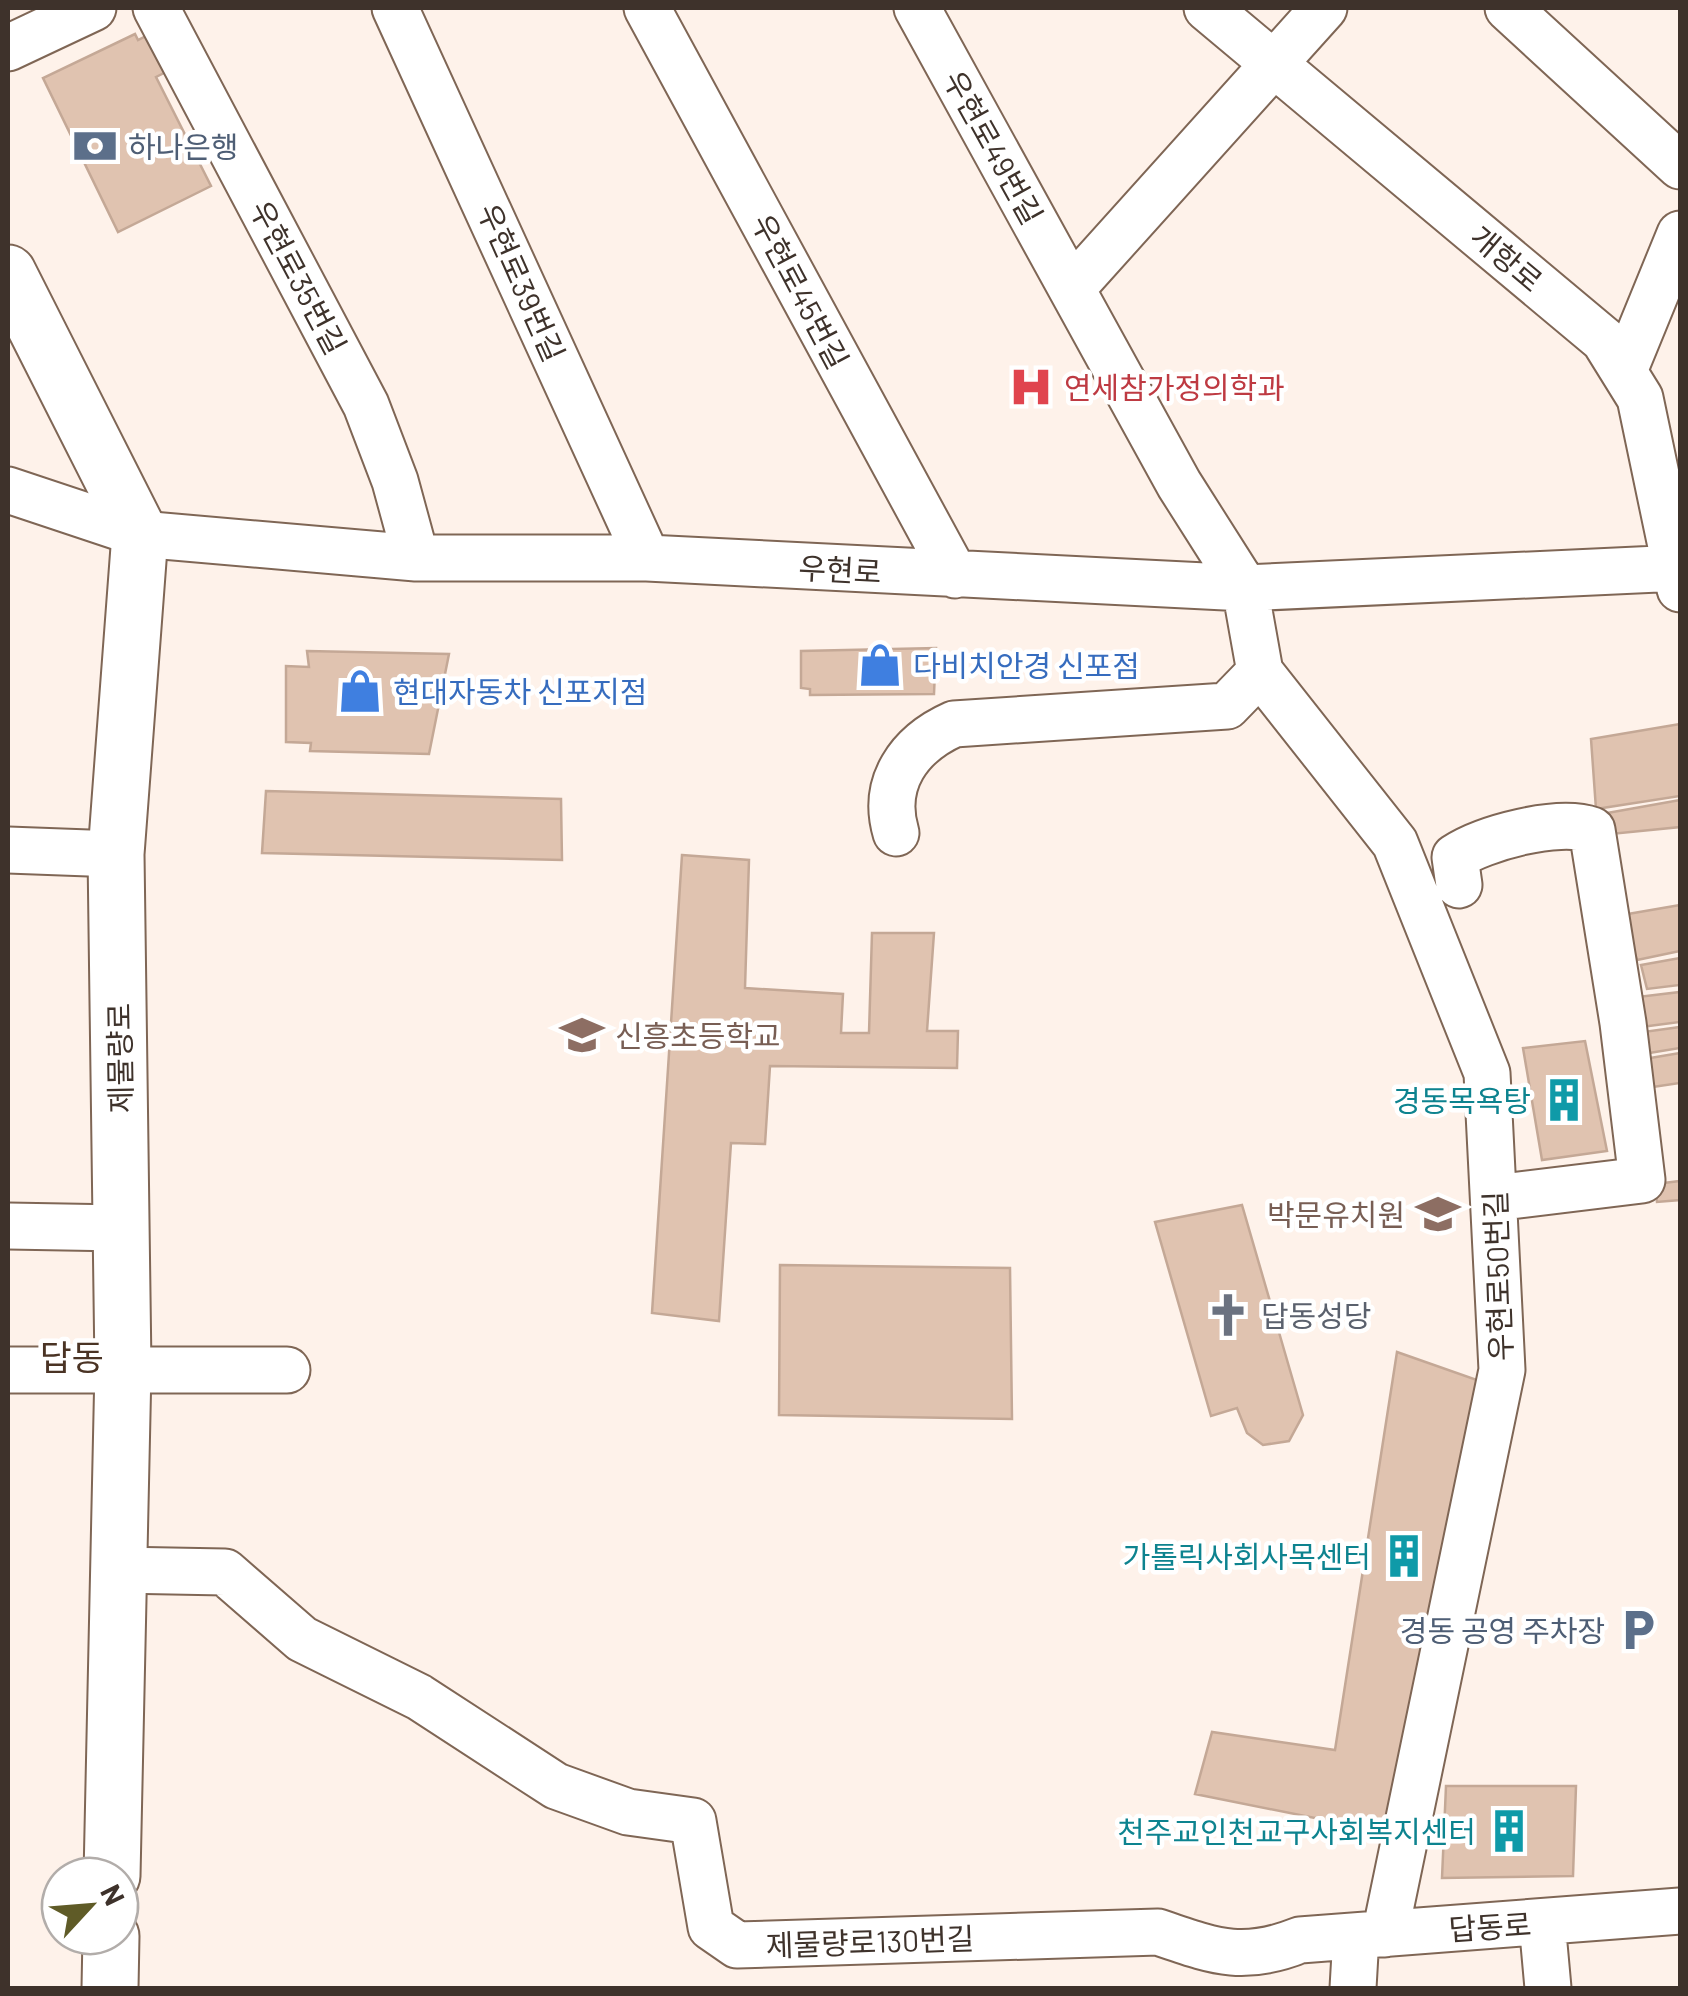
<svg xmlns="http://www.w3.org/2000/svg" width="1688" height="1996" font-family="Barlow,'Noto Sans KR',sans-serif">
  <style>
    .building { fill: #e0c3b0; stroke: #c4a896; stroke-width: 2.5 }
    .lines { fill: none; stroke-linecap: round; stroke-linejoin: round }
    .minor-casing { stroke: #7f6655; stroke-width: 49 }
    .major-casing { stroke: #7f6655; stroke-width: 59 }
    .minor { stroke: #fff; stroke-width: 45 }
    .major { stroke: #fff; stroke-width: 55 }
    .labels { text-anchor: middle; dominant-baseline: central; stroke-width: 9; stroke-linejoin: round; paint-order: stroke }
    .service-label { font-size: 30px; fill: #4e5e75; stroke: #fff; text-anchor: start }
    .street-label { font-size: 30px; fill: #3e322b; stroke: #fff }
    .health-label { font-size: 30px; fill: #be3a42; stroke: #fff; text-anchor: start }
    .shop-label { font-size: 30px; fill: #366cbe; stroke: #fff; text-anchor: start }
    .education-label { font-size: 30px; fill: #785e54; stroke: #fff; text-anchor: start }
    .culture-label { font-size: 30px; fill: #0d838f; stroke: #fff; text-anchor: end }
    .worship-label { font-size: 30px; fill: #5b616d; stroke: #fff; text-anchor: start }
    .quarter-label { font-size: 35px; fill: #4a3324; stroke: #fff }
  </style>
  <rect width="100%" height="100%" fill="#fef2ea"/>
  <path class="building" d="M154 32 174 68 156 77 211 186 118 232 43 78 135 34 138 40Z
    M936 648 934 694 810 695V689L801 688V651Z
    M307 651 449 654 429 754 310 751 311 743 286 742V666L309 667Z
    M1680 724V796L1596 809 1591 739Z
    M266 791 561 799 562 860 262 853Z
    M1680 800V827L1601 835 1596 815Z
    M682 855 749 860 745 988 843 994 841 1033H869L872 933H934L927 1031H958L957 1068 770 1066 765 1144 731 1143 719 1321 652 1313Z
    M1680 905V951L1637 960 1622 915Z
    M1680 958V985L1647 989 1641 965Z
    M1680 992V1022L1633 1028 1629 998Z
    M1680 1027V1048L1637 1055 1636 1033Z
    M1585 1041 1607 1151 1542 1160 1523 1048Z
    M1680 1053V1083L1639 1089 1638 1060Z
    M1680 1181V1200L1657 1202 1655 1184Z
    M1242 1205 1303 1415 1289 1441 1263 1445 1247 1433 1237 1408 1211 1416 1155 1222Z
    M780 1265 1010 1268 1012 1419 779 1415Z
    M1397 1352 1477 1380 1390 1833 1195 1794 1212 1732 1335 1750Z
    M1446 1786H1576L1573 1876 1442 1878Z"/>
  <g class="lines">
    <g class="minor-casing">
      <path id="minor" d="M156 8 366 405 395 481 416 558
        M395 8 647 558
        M647 8 955 575
        M1207 8 1604 340 1640 398 1680 589
        M1508 8 1680 166
        M8 48 93 8
        M1073 287 1324 8
        M1624 371 1680 234
        M8 490 140 534 416 558H647L1245 588 1680 568
        M1260 672 1395 843 1487 1073 1502 1370 1385 1934
        M896 833C881 783 909 744 954 724L1227 706 1260 672 1245 588 1179 484 917 8
        M8 850 116 854
        M1459 885 1455 857C1484 838 1558 818 1592 830L1623 1023 1642 1180 1494 1198
        M8 1226 121 1228
        M8 1370H287
        M118 1570 225 1572 302 1639 419 1697 556 1786 628 1812 693 1821 711 1927 737 1945 1158 1932C1214 1951 1242 1963 1300 1940L1680 1911
        M1542 1922 1548 1988
        M1353 1988 1356 1936"/>
    </g>
    <g class="major-casing">
      <path id="major" d="M8 273 140 534 116 854 123 1368 112 1876
        M110 1988 111 1936"/>
    </g>
    <use href="#minor" class="minor"/>
    <use href="#major" class="major"/>
  </g>
  <defs>
    <g id="bank-bare" transform="scale(3.45)"><path d="M-6-4H6V4H-6ZM0-2.3a2.3 2.3 0 1 0 0 4.6a2.3 2.3 0 1 0 0-4.6Z" fill="#5c6f8a" stroke="#fff" stroke-width="2.5" paint-order="stroke"/></g>
    <g id="hospital-bare" transform="scale(3.45)"><path d="M-5-5h3v3.5h4V-5h3V5h-3V1.5h-4V5h-3Z" fill="#e0444e" stroke="#fff" stroke-width="2.5" paint-order="stroke"/></g>
    <g id="shop-bare" transform="scale(3.45)"><path d="M-5-2.5h2.3a2.7 3.5 0 0 1 5.4 0H5L5.5 6h-11ZM-1.5-2.5h3a1.5 2.3 0 0 0-3 0Z" fill="#3f7fe0" stroke="#fff" stroke-width="2.5" paint-order="stroke"/></g>
    <g id="school-bare" transform="scale(3.45)"><path d="M0-5L7-2L0 1L-7-2ZM-4 1L0 2.5L4 1V4Q0 6-4 4Z" fill="#8d6e63" stroke="#fff" stroke-width="2.5" paint-order="stroke"/></g>
    <g id="building-bare" transform="scale(3.45)"><path d="M-4-6H4V6H1V3H-1V6H-4ZM-2.5-4.3h1.7v1.8h-1.7ZM.8-4.3h1.7v1.8H.8ZM-2.5-1h1.7V.8h-1.7ZM.8-1h1.7V.8H.8Z" fill="#0f9aa8" stroke="#fff" stroke-width="2.5" paint-order="stroke"/></g>
    <g id="church-bare" transform="scale(3.45)"><path d="M-1.2-6h2.4v3.5h3.3v2.4h-3.3V6h-2.4V-.1h-3.3v-2.4h3.3Z" fill="#6b7280" stroke="#fff" stroke-width="2.5" paint-order="stroke"/></g>
    <g id="parking-bare" transform="scale(3.45)"><path d="M-3.5-5.5H1a3.5 3.5 0 0 1 0 7H-1V5.5H-3.5ZM-1-3.4V-.6H.8a1.4 1.4 0 0 0 0-2.8Z" fill="#5c6f8a" stroke="#fff" stroke-width="2.5" paint-order="stroke"/></g>
  </defs>
  <g fill-rule="evenodd">
    <use href="#bank-bare" x="95" y="146"/>
    <use href="#hospital-bare" x="1031" y="387"/>
    <use href="#shop-bare" x="880" y="665"/>
    <use href="#shop-bare" x="360" y="691"/>
    <use href="#school-bare" x="582" y="1035"/>
    <use href="#building-bare" x="1564" y="1100"/>
    <use href="#school-bare" x="1438" y="1214"/>
    <use href="#church-bare" x="1228" y="1315"/>
    <use href="#building-bare" x="1404" y="1556"/>
    <use href="#parking-bare" x="1638" y="1630"/>
    <use href="#building-bare" x="1509" y="1831"/>
  </g>
  <g class="labels">
    <g class="service-label">
      <text x="128" y="146">하나은행</text>
      <text x="1605" y="1630" text-anchor="end">경동 공영 주차장</text>
    </g>
    <g class="street-label">
      <text transform="translate(994 147) rotate(61)">우현로49번길</text>
      <text transform="translate(1507 258) rotate(40)">개항로</text>
      <text transform="translate(299 277) rotate(62)">우현로35번길</text>
      <text transform="translate(522 282) rotate(66)">우현로39번길</text>
      <text transform="translate(801 291) rotate(62)">우현로45번길</text>
      <text transform="translate(840 569) rotate(3)">우현로</text>
      <text transform="translate(119 1058) rotate(-91)">제물량로</text>
      <text transform="translate(1497 1276) rotate(-92)">우현로50번길</text>
      <text transform="translate(1490 1926) rotate(-4)">답동로</text>
      <text transform="translate(870 1941) rotate(-2)">제물량로130번길</text>
    </g>
    <g class="health-label">
      <text x="1064" y="387">연세참가정의학과</text>
    </g>
    <g class="shop-label">
      <text x="913" y="665">다비치안경 신포점</text>
      <text x="393" y="691">현대자동차 신포지점</text>
    </g>
    <g class="education-label">
      <text x="615" y="1035">신흥초등학교</text>
      <text x="1405" y="1214" text-anchor="end">박문유치원</text>
    </g>
    <g class="culture-label">
      <text x="1531" y="1100">경동목욕탕</text>
      <text x="1371" y="1556">가톨릭사회사목센터</text>
      <text x="1476" y="1831">천주교인천교구사회복지센터</text>
    </g>
    <g class="worship-label">
      <text x="1261" y="1315">답동성당</text>
    </g>
    <g class="quarter-label">
      <text x="72" y="1356">답동</text>
    </g>
  </g>
  <rect width="1688" height="1996" fill="none" stroke="#3e322b" stroke-width="20"/>
  <g transform="translate(90 1906) rotate(64)"><circle r="48" fill="#ffffff" stroke="#b2adaa" stroke-width="2.5"/>
  <path d="M0-8L18 38L0 25L-18 38Z" fill="#5f5b27"/>
  <text y="-15" font-size="28" font-weight="bold" text-anchor="middle" fill="#3e322b">N</text>
  </g>
</svg>
